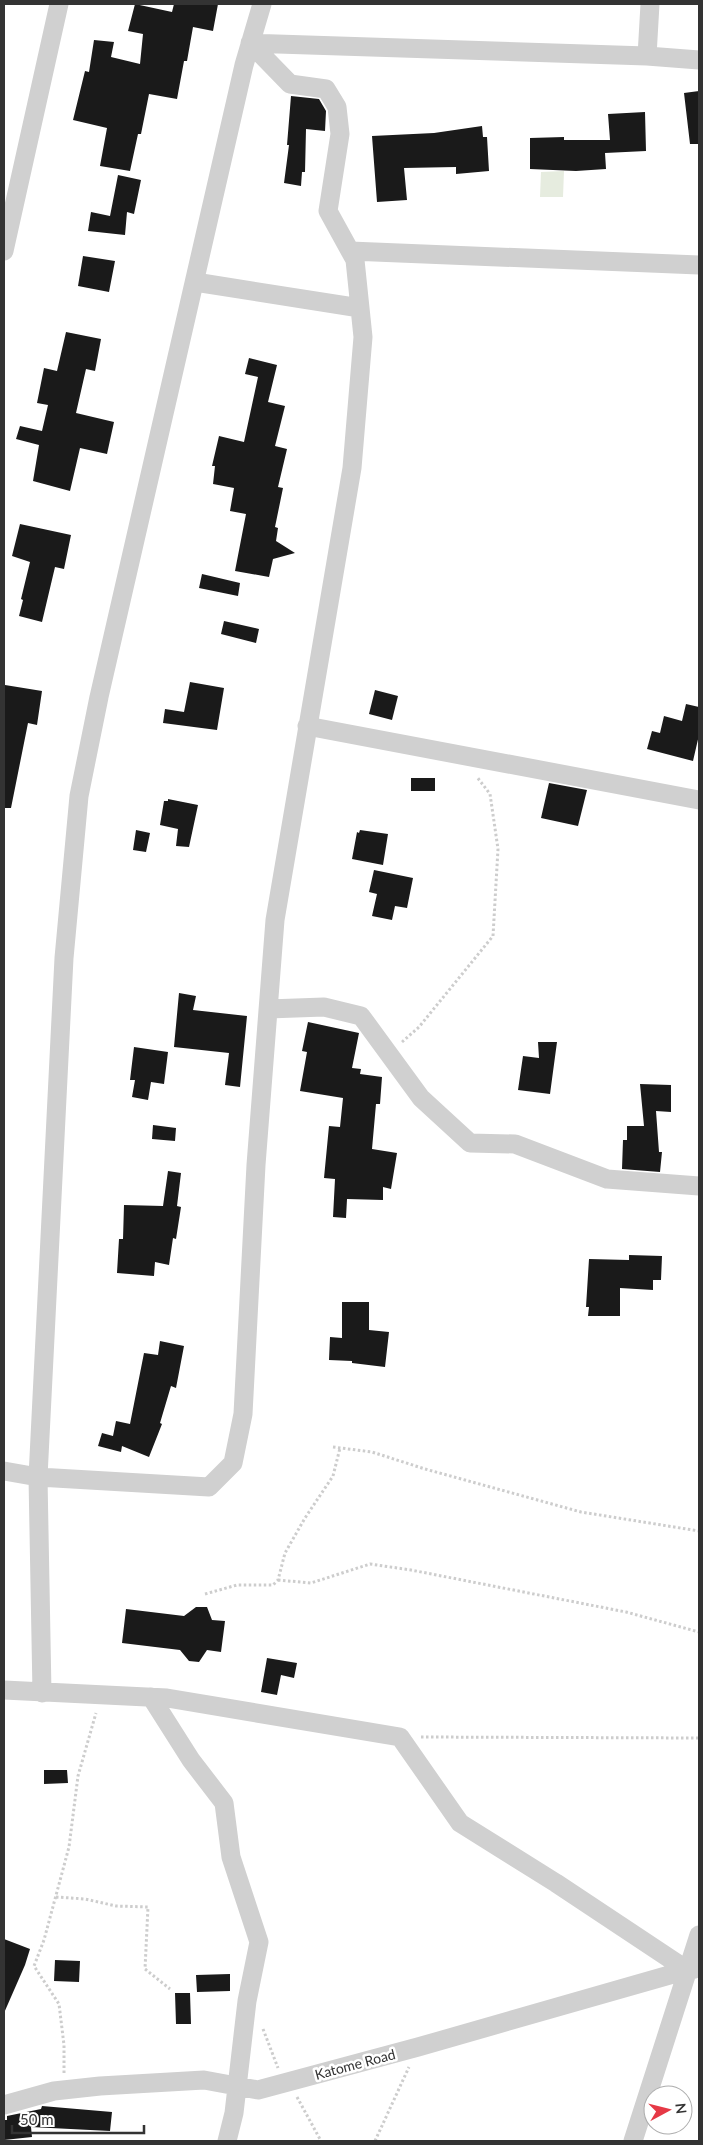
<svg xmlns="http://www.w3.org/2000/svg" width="703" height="2145" font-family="Lato,sans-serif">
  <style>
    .green { fill: #e6ecdf }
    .building { fill: #1a1a1a }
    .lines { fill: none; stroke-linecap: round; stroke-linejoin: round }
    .path { stroke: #cdcdcd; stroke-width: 3; stroke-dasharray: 2.5 2.5; stroke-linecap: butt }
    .minor { stroke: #d0d0d0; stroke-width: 19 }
    .labels { text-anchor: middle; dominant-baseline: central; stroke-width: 5; stroke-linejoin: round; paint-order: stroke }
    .street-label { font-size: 14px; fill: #333; stroke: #fff }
  </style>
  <rect width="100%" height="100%" fill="#fff"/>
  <path class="green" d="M564 171 563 197H540L541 172Z"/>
  <path class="building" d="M135 4 172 12 174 4H218L213 31 193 27 187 61H184L177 99 149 94 141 134H138L130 171 100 166 107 128 73 120 85 71 89 72 94 40 114 42 111 57 140 64 143 34 128 31Z
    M699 91V144H690L684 93Z
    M291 96 319 99 326 111 325 131 306 129 305 172H302L301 186 284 183 289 145H287Z
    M645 112 646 151 605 153 606 169 576 171 530 169V138L564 137V140H610L608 114Z
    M482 126 483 137H487L489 171 456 174V167L404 168 407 200 377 202 372 136 434 133Z
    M118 175 141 180 134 214 127 212 125 235 88 231 91 212 110 216Z
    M83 256 115 261 109 292 78 286Z
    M66 332 101 339 95 371 86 369 76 413 114 422 107 454 80 448 70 491 33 481 39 445 16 439 20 426 42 431 48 405 37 403 44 368 57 371Z
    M249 358 277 365 268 402 285 406 275 446 287 449 278 487 283 488 275 527 278 528 276 541 295 553 273 559 269 577 235 571 246 514 230 511 234 488 213 484 215 466H212L219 436 244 442 258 377 245 374Z
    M20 524 71 535 64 569 55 567 42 622 19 616 23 600 21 599 30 562 12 556Z
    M202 574 240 583 238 596 199 588Z
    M224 621 259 629 256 643 221 634Z
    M190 682 224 688 217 730 163 723 165 709 184 712Z
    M5 685 42 691 37 725 28 723 11 808H4Z
    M375 690 398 696 392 720 369 714Z
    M686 704 699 707V735L693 761 647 749 652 731 660 733 664 716 682 721Z
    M411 778H435V791H411Z
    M549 783 587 790 578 826 541 818Z
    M168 799 198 805 189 847 176 846 178 829 160 825 164 801H168Z
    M136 830 150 833 146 852 133 850Z
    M360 830 388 834 383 865 352 859 357 832 359 833Z
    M374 870 413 878 407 908 395 906 392 920 372 916 377 894 369 892Z
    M179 993 196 996 193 1010 247 1016 240 1087 225 1085 229 1053 174 1047Z
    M308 1022 359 1033 352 1068 361 1069 360 1074 382 1077 380 1104H376L372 1149 397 1153 391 1189 383 1187V1200L347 1199 346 1218 333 1217 335 1179 324 1178 329 1126 340 1127 343 1098 300 1091 307 1052 302 1051Z
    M538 1042H557L550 1094 518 1090 523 1056 539 1058Z
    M134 1047 168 1052 164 1084 151 1082 148 1100 132 1097 135 1080H130Z
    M640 1084 671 1085V1112L656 1111 659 1152H662L660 1172 622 1169 623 1140H627V1126H644Z
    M153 1125 176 1128 175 1141 152 1139Z
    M168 1171 181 1173 177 1206 181 1207 176 1239 173 1238 169 1265 155 1262 154 1276 117 1273 119 1239H123L124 1205 163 1206Z
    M629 1255 662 1256 661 1280H653V1290L620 1288V1316H588L589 1307H586L589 1259 629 1260Z
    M342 1302H369V1330L389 1332 385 1367 352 1363V1361L329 1360 330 1337 342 1338Z
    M160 1341 184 1346 176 1388 171 1386 160 1423 162 1424 149 1457 122 1446 121 1452 98 1446 102 1433 113 1436 116 1421 130 1424 144 1353 158 1355Z
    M196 1607H207L212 1620 225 1621 221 1652 207 1650 199 1662 189 1661 180 1650 122 1643 126 1609 184 1616Z
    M267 1658 297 1663 294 1678 281 1675 277 1695 261 1692Z
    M44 1770H67L68 1783 44 1784Z
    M4 1939 30 1949 25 1965 4 2013Z
    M55 1960 80 1961 79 1982 54 1981Z
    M230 1974V1991L197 1992 196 1975Z
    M175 1993H190L191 2024H176Z
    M42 2106 112 2112 110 2131 31 2127 32 2137 4 2140V2120H7V2116L41 2109Z"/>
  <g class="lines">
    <path class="path" d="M402 1042 419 1027 493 936 498 849 490 794 477 777
      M333 1447 372 1452 425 1469 581 1512 699 1531
      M278 1580 311 1583 370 1564 411 1570 626 1612 699 1632
      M205 1594 237 1585H273L278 1580 285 1553 305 1518 333 1476 340 1448
      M421 1737 699 1738
      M56 1897 85 1899 116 1906 148 1907 145 1969 170 1989
      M263 2029 278 2068
      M64 2073V2045L59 2004 34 1966 44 1940 69 1847 78 1776 96 1713
      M297 2097 321 2141
      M375 2141 409 2067"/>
    <path class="minor" d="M250 43 647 56 699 60
      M647 56 650 4
      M4 251 59 4
      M350 251 699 265
      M195 282 360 308
      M307 726 699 800
      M268 1009 324 1007 361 1016 421 1098 470 1143 515 1144 607 1179 699 1186
      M4 1471 38 1477 209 1487 233 1463 243 1414 256 1165 275 920 352 468 363 337 355 260 328 211 340 134 337 107 326 89 290 84 250 43
      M4 1690 167 1698 400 1737 460 1823 556 1883 687 1970
      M42 1693 38 1477 64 958 79 796 99 697 244 65 262 4
      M151 1697 191 1760 224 1803 231 1857 259 1942 247 2001 234 2113 227 2141
      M4 2105 54 2091 100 2086 204 2080 258 2090 418 2047 687 1970 695 1969
      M633 2141 699 1935"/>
  </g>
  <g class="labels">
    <g class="street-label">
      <text transform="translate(355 2064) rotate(-15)">Katome Road</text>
    </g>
  </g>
  <rect width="703" height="2145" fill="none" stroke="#333333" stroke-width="10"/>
  <g transform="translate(668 2110) rotate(83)"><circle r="24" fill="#ffffff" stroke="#adadad"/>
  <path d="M0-4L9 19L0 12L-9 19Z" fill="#e63946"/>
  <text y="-8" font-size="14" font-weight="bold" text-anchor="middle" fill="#333333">N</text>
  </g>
  <path d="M12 2125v8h132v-8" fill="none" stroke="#333333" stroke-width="2.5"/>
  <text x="20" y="2125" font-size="15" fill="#333333" stroke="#ffffff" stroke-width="4" paint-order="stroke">50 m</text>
</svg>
